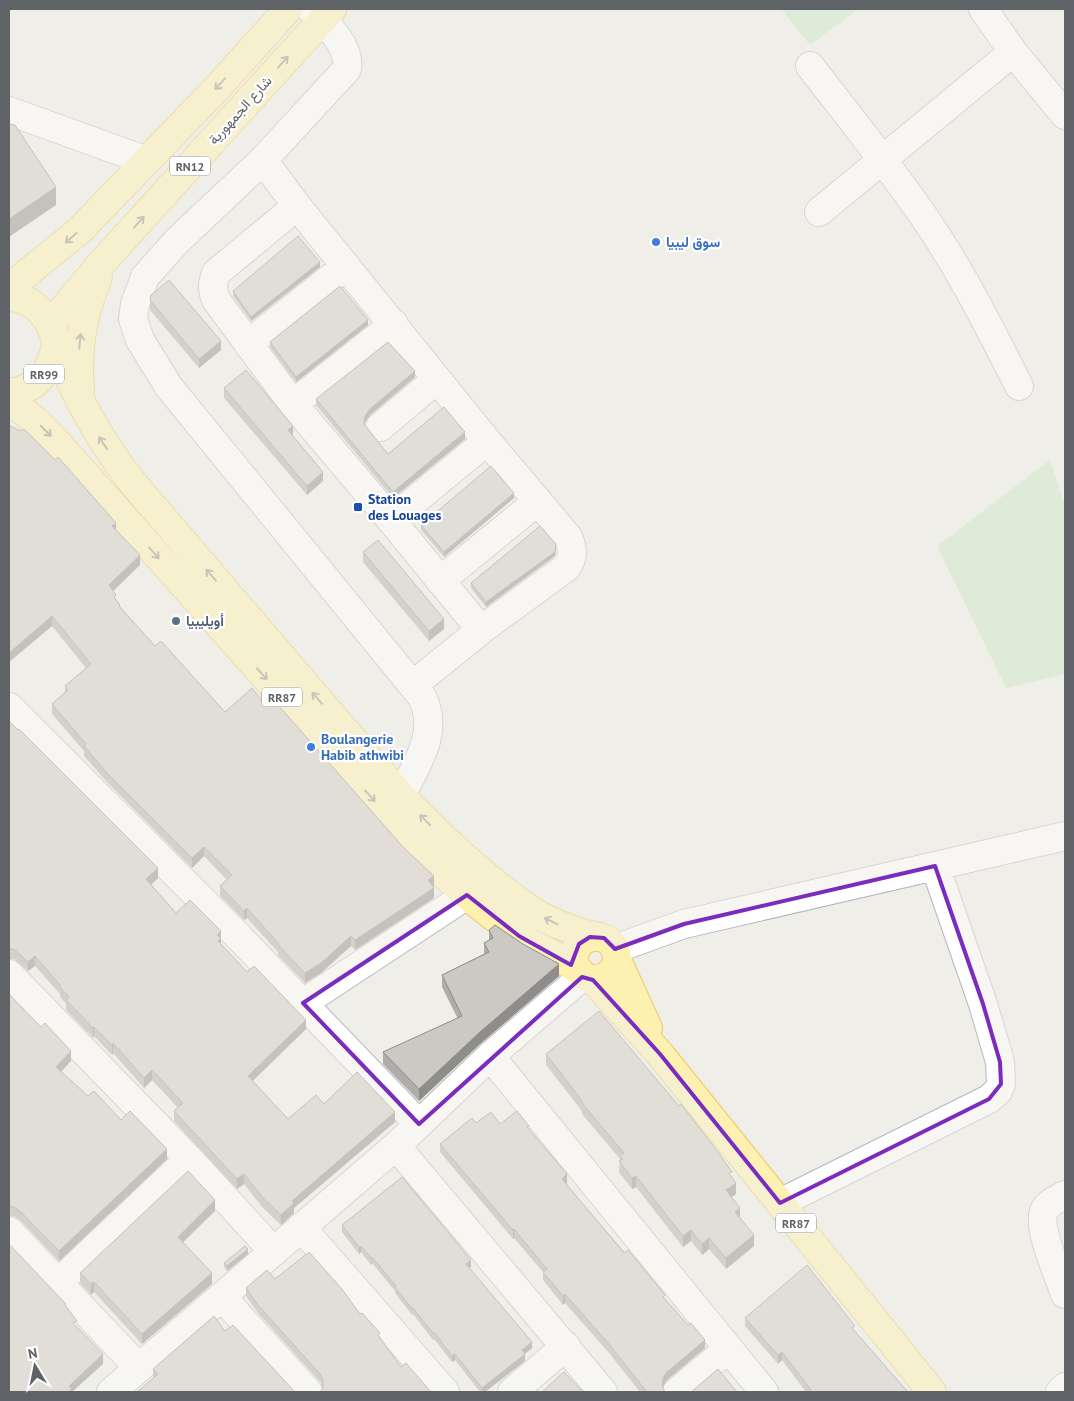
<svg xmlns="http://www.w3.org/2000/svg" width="1074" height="1401" font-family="'PT Sans',Vazirmatn,sans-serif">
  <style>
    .green { fill: #c6e6c6 }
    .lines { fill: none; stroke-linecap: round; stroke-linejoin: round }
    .minor-casing { stroke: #b5b7bb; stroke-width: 30 }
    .major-casing { stroke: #ecc865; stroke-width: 30 }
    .minor { stroke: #fff; stroke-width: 28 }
    .major { stroke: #fcf1b1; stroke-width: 28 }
    .wall { fill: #afada9 }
    .shaded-wall { fill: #8f8d89 }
    .building { fill: #ccc9c4; stroke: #8f8d89 }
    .oneway { stroke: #969481 }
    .marked { fill: none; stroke: #7b2cbf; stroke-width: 4; stroke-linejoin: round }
    .shop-dot { fill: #3f7fe0; stroke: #fff; stroke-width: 2 }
    .transit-dot { fill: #1a4fb4; stroke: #fff; stroke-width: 2 }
    .service-dot { fill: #5c6f8a; stroke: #fff; stroke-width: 2 }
    .labels { text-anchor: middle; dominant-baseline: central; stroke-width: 4.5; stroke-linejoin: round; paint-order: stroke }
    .shield { fill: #fff; stroke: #8f9195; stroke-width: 1 }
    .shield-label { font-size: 12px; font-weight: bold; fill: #5f6267 }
    .street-label { font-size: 14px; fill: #5f6267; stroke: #fff }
    .shop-label { font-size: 14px; font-weight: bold; fill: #366cbe; stroke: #fff; text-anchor: start }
    .transit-label { font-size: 14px; font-weight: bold; fill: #164399; stroke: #fff; text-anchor: start }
    .service-label { font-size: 14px; font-weight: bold; fill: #4e5e75; stroke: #fff; text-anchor: start }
  </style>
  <rect width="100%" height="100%" fill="#f0eee8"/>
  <path class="green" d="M781 9H858L810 45Z
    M1050 460 1065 506V674L1006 688 937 546Z"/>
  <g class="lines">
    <g class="minor-casing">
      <path id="minor" d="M311 9C326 24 351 46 347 69L263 160 177 241 145 277 135 304 133 319 140 340 169 387 422 697C440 732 416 765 401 796
        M983 9 1013 52 1065 115
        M810 66C847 114 885 161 920 211 958 265 989 326 1019 386
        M9 111 147 161
        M263 160 297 206 487 441 568 537C573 548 574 556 567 567L481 630 413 685
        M297 206 216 273C212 284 212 290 216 300L293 404 391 520 481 630
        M819 212 1013 52
        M248 344 346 266
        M293 404 394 324
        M380 427 437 379
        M391 520 487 441
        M440 581 538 501
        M9 707 239 937 419 1124
        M615 949 684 924 1065 836
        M9 974 189 1159 274 1252
        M303 1003 467 895
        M490 1056 764 1392
        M396 1146 603 1392
        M1065 1195C1058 1199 1047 1203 1044 1211 1037 1228 1059 1276 1065 1294
        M780 1203 989 1099 998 1091 1001 1084 1000 1062 983 1004 935 866
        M301 1227 445 1392
        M9 1231 139 1368
        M58 1283 189 1159
        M222 1297 308 1392
        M111 1392 396 1146 490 1056 583 976
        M512 1392 566 1346
        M677 1392 728 1349
        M1060 1392 1065 1387"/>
    </g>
    <g class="major-casing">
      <path id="major" d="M9 288 80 230 218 87 288 9
        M9 297C34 297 54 321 56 345 56 349 54 353 53 356 47 377 30 391 9 393
        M50 325 98 267 332 9
        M56 346C75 397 99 439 132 482L401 796C432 827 462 857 496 884 514 898 532 913 553 922 567 929 582 933 597 937
        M80 389C76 349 83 313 98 277
        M9 400 37 422 54 439 416 847C448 879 480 909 518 934 535 947 556 955 574 967 581 971 583 978 592 979 600 980 607 977 612 971 617 965 618 956 615 949 602 924 566 940 576 968
        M617 960 648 1028
        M593 980 660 1054 932 1392"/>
    </g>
    <use href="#minor" class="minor"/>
    <use href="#major" class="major"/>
  </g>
  <path class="wall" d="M320 267 251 321 233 296V291Z
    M150 300 221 350 199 368 150 310Z
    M368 325 296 382 270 347V342Z
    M415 377 370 415 365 422V426L388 454 465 439 393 498 316 405V399Z
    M224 388 293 436 323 481 307 495 224 398Z
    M514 498 444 557 421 530V525Z
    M116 530 140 565 113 591 116 600 120 607 155 646 225 712 264 703 434 886H433L434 898 355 950 351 946 321 973 305 983 278 955V952L247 918 244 920 220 896V886L227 880 204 856 192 868 107 782 84 756V751L52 714V704L65 692V686L86 668 52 626 9 662Z
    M556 549 555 556 486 607 471 588V583Z
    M363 552 444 629 429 641 363 562Z
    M9 721 158 878 151 885 176 913 221 931V944L247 972 306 1029 253 1081 288 1119 324 1104 395 1122 294 1208V1213L281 1225 263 1208 244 1184 237 1189 174 1121V1111L178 1108 152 1080 144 1088 113 1053 112 1055 94 1036 93 1038 66 1010V1004L60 997V994L35 966 28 971 14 959H9Z
    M489 930 559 976 480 1044 419 1101 383 1064V1052L458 1019 442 987V975L484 954V943L489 940Z
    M9 994 71 1061 61 1072 88 1096 121 1120 167 1159 59 1261 20 1220 14 1216H9Z
    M546 1054 732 1177 736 1194 732 1197 740 1218 754 1246 726 1269 709 1249 702 1255 691 1241 683 1247 636 1187 632 1189 619 1172 620 1159 582 1114V1111L546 1065Z
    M476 1123 500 1124 529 1129 567 1183 566 1184 665 1299 705 1348 667 1380 663 1386 665 1392H640L609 1353 565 1303 563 1305 543 1280V1272L514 1238 513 1239 440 1152V1144Z
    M215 1211 183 1242 212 1284 142 1344 94 1292 91 1295 80 1283V1273Z
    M342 1225 471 1267 469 1268 532 1348 525 1354V1361L485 1392H480L455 1360 452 1362 434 1339 433 1340 413 1314 412 1315 395 1293V1291L372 1263 371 1265 361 1252 359 1254 342 1232Z
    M248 1254 227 1271 224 1267V1263Z
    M275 1279 360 1314 380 1337 401 1367 323 1388 320 1382 258 1313 246 1296V1288Z
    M745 1318 855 1332 908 1392H806L782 1360 778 1364 745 1326Z
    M225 1331 154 1378 153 1377V1369Z"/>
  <path class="shaded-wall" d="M56 187V205L9 237V219Z
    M320 262V267L251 321V317Z
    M368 320V325L296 382V377Z
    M221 341V350L199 368V359Z
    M415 371V377L370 415 365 422 364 431V424L365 416 370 409Z
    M293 426V436L288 430Z
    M465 432V439L393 498V492Z
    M323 472V481L307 495V486Z
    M514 493V498L444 557V552Z
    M116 523V532L112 526Z
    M556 544 555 556 486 607V602Z
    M140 555V565L109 595V585Z
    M52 616V626L9 662V653Z
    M444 619V629L429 641V631Z
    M204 847V856L192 868V858Z
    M158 868V878L146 889V879Z
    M434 876V886L428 890V880Z
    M434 888V898L355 950V940Z
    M247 908V918L244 920V911Z
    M221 931V948L218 951 217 935Z
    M351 936V946L321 973 305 983V973Z
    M35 956V966L28 971V962Z
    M559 964V976L480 1044 419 1101V1089L480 1032Z
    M306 1020V1029L248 1085V1076Z
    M94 1027V1036L93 1038V1028Z
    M113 1043V1053L112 1055V1045Z
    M71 1051V1061L56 1077V1067Z
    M152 1070V1080L144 1088V1078Z
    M395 1112V1122L294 1208V1213L281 1225V1215L292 1201Z
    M167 1149V1159L59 1261V1251Z
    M244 1174V1184L237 1189V1179Z
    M567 1174V1183L562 1187V1179Z
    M636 1176V1187L632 1189V1178Z
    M736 1183V1194L726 1201V1190Z
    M215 1200V1211L178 1247V1237Z
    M740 1208V1219L735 1212Z
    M514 1229V1238L513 1239V1230Z
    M691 1230V1241L683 1247V1236Z
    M754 1235V1246L726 1269V1258Z
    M709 1238V1249L702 1255V1244Z
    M361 1246V1252L359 1254V1247Z
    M248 1249V1254L227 1271V1266Z
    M372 1257V1263L371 1265V1258Z
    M471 1260V1267L466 1270V1264Z
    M212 1273V1284L142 1344V1334Z
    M94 1282V1292L91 1295V1284Z
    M565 1294V1303L563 1305V1296Z
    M705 1340V1348L667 1380 663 1386 662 1392 663 1378 667 1372Z
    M532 1342V1348L522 1356V1350Z
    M782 1352V1360L778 1364V1355Z
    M103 1354V1364L72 1392H68L69 1386Z
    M455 1354V1360L452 1362V1356Z
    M525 1354V1361L485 1392H482V1388Z"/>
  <path class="building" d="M9 124 15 125 56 187 9 219Z
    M298 236 320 262 251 317 233 291Z
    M169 280 221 341 199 359 150 300 151 295Z
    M340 286 368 320 296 377 270 342Z
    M388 342 415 371 370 409 365 416 364 424 388 454 444 407 465 432 393 492 316 399Z
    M246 370 293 426 288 430 323 472 307 486 224 388Z
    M9 425 18 430H25L55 460 58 457 116 523 112 526 140 555 109 585 116 595 114 597 120 605 119 606 155 646 161 641 225 712 252 688 264 703 271 697 404 848 434 876 428 880 434 888 355 940 351 936 321 963 305 973 278 945 279 944 247 908 244 911 220 886 232 875 204 847 192 858 107 773 84 746 86 744 52 704 68 690 65 686 91 664 52 616 9 653Z
    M491 466 514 493 444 552 421 525Z
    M540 526 556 544 555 552 486 602 471 583Z
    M378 540 444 619 429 631 363 552Z
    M9 721 18 730 19 729 158 868 146 879 176 913 190 900 221 931 217 935 221 938 218 941 247 972 254 966 306 1020 248 1076 288 1119 316 1095 324 1104 357 1072 395 1112 292 1201 294 1203 281 1215 263 1198 244 1174 237 1179 174 1111 183 1103 152 1070 144 1078 113 1043 112 1045 94 1027 93 1028 66 1000 69 997 60 987 61 986 35 956 28 962 14 949H9Z
    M495 925 523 944 559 964 480 1032 419 1089 383 1052 462 1016 442 975 489 952 484 943 493 938 489 930Z
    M9 994 41 1027 45 1023 71 1051 56 1067 88 1096 94 1091 121 1120 130 1111 167 1149 59 1251 20 1211 14 1207 9 1206Z
    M599 1011 679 1106 681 1104 718 1152 732 1172 729 1173 736 1183 726 1190 740 1208 735 1212 754 1235 726 1258 709 1238 702 1244 691 1230 683 1236 636 1176 632 1178 619 1161 623 1159 620 1156 624 1153 582 1103 583 1102 546 1054Z
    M517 1111 529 1126 527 1127 567 1174 562 1179 624 1253 628 1250 665 1295 663 1297 688 1325 691 1323 705 1340 667 1372 663 1378 662 1386 665 1392H647L609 1344 565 1294 563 1296 543 1272 547 1269 514 1229 513 1230 440 1144 472 1118 476 1123 491 1112 500 1124Z
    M188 1171 215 1200 178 1237 212 1273 142 1334 94 1282 91 1284 80 1273Z
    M402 1177 471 1260 466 1264 532 1342 522 1350 525 1354 482 1388 455 1354 452 1356 434 1332 433 1333 413 1308 412 1309 395 1287 396 1286 372 1257 371 1258 361 1246 359 1247 342 1225Z
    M9 1244 66 1304 65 1305 77 1321 73 1323 103 1354 69 1386 72 1389 68 1392H9Z
    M245 1246 248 1249 227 1266 224 1263Z
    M309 1252 342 1289 360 1314 362 1313 380 1333 378 1335 401 1367 406 1363 431 1392H320L323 1388V1380L320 1374 258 1305 246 1288 267 1270 275 1279Z
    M807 1265 855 1326 852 1328 908 1392H809L811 1390 782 1352 778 1355 745 1318Z
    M214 1316 225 1331 233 1325 295 1392H137L158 1374 153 1369Z
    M718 1369 737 1392H691Z
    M564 1372 583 1392H542Z"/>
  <defs><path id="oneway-shaft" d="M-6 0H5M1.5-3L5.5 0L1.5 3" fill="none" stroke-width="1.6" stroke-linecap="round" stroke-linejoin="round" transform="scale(1.25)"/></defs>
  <g class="oneway">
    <use href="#oneway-shaft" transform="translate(283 62) rotate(-48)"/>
    <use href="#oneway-shaft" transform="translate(220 84) rotate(132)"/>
    <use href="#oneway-shaft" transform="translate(139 222) rotate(-48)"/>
    <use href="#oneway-shaft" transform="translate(71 238) rotate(138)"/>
    <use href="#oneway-shaft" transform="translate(80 341) rotate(-84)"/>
    <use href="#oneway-shaft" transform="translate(46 431) rotate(45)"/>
    <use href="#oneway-shaft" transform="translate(103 443) rotate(-124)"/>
    <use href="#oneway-shaft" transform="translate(154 553) rotate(49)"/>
    <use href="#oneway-shaft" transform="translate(211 575) rotate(-131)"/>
    <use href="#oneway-shaft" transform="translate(262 674) rotate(48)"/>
    <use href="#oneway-shaft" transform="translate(317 698) rotate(-131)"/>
    <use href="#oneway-shaft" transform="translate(370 796) rotate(48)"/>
    <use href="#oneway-shaft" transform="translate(425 820) rotate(-135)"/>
    <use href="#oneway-shaft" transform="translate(551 921) rotate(-154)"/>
  </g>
  <path d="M0 0H1074V1401H0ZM935 866 983 1004 1000 1062 1001 1084 989 1099 780 1203 660 1054 593 980 582 977 419 1124 303 1003 467 895 519 936 571 965 579 944 590 937 604 938 615 949 684 924Z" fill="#f0eee8" fill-opacity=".55" fill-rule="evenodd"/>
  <path class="marked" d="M935 866 983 1004 1000 1062 1001 1084 989 1099 780 1203 660 1054 593 980 582 977 419 1124 303 1003 467 895 519 936 571 965 579 944 590 937 604 938 615 949 684 924Z"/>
  <g class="shop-dot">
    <circle cx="656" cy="242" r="5"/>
    <circle cx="311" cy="747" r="5"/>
  </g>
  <rect class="transit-dot" x="353" y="502" width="10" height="10" rx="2.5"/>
  <circle class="service-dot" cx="176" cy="621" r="5"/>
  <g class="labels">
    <g class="shield">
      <rect x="170" y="156.5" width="40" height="19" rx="4"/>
      <rect x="24" y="364.5" width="40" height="19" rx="4"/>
      <rect x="262" y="687.5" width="40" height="19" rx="4"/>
      <rect x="776" y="1213.5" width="40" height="19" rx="4"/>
    </g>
    <g class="shield-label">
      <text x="190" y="166">RN12</text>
      <text x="44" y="374">RR99</text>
      <text x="282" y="697">RR87</text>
      <text x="796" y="1223">RR87</text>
    </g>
    <g class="street-label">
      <text transform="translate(240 110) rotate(-48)">شارع الجمهورية</text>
    </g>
    <g class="shop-label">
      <text x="666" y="242">سوق ليبيا</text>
      <text x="321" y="739">Boulangerie<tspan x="321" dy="16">Habib athwibi</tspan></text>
    </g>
    <g class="transit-label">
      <text x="368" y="499">Station<tspan x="368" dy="16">des Louages</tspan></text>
    </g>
    <g class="service-label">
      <text x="186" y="621">أويليبيا</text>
    </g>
  </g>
  <rect width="1074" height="1401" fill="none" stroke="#5f6267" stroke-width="20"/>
  <g transform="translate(35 1366) rotate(350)" stroke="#ffffff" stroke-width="4" paint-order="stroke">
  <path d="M0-4L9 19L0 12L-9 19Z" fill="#5f6267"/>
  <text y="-8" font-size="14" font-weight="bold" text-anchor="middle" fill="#5f6267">N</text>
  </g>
</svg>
